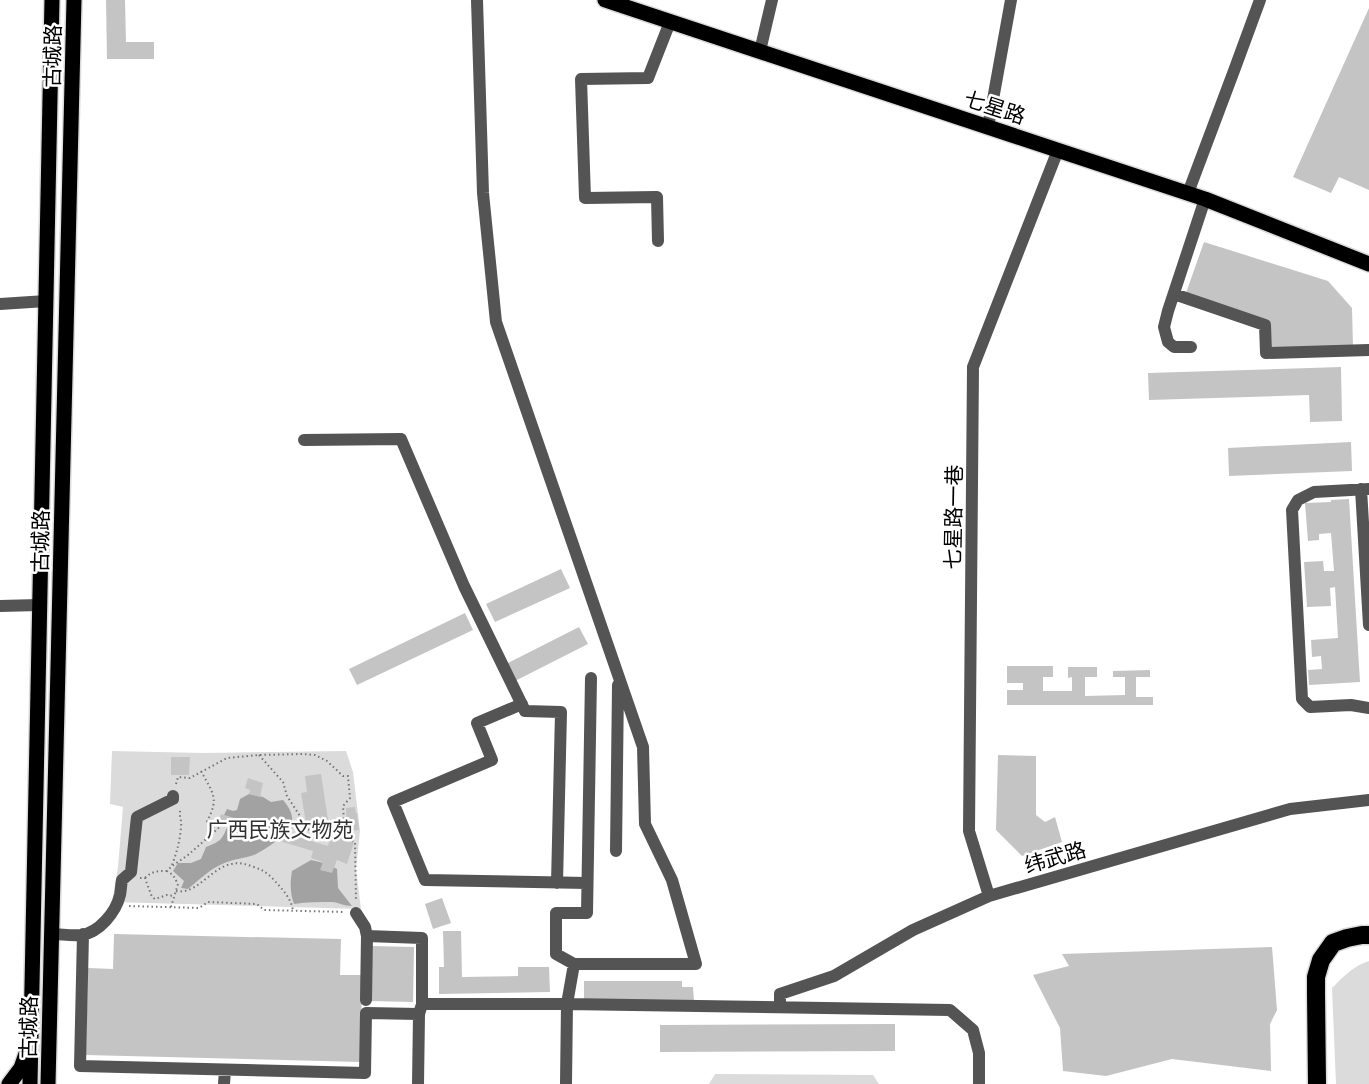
<svg xmlns="http://www.w3.org/2000/svg" width="1369" height="1084" font-family="'Asap Condensed','Noto Sans SC',sans-serif">
  <style>
    .green { fill: #dbdbdb }
    .water { fill: #a2a2a2 }
    .building { fill: #c4c4c4 }
    .lines { fill: none; stroke-linecap: round; stroke-linejoin: round }
    .major-casing { stroke: #dbdbdb; stroke-width: 18 }
    .highway-casing { stroke: #dbdbdb; stroke-width: 21 }
    .path { stroke: #767676; stroke-width: 2; stroke-dasharray: 1.5 3; stroke-linecap: butt }
    .minor { stroke: #545454; stroke-width: 12 }
    .major { stroke: #000; stroke-width: 15 }
    .highway { stroke: #000; stroke-width: 18 }
    .labels { text-anchor: middle; dominant-baseline: central; stroke-width: 5; stroke-linejoin: round; paint-order: stroke }
    .street-label { font-size: 21px; fill: #000; stroke: #fff }
    .park-label { font-size: 21px; fill: #323232; stroke: #fff }
  </style>
  <rect width="100%" height="100%" fill="#fff"/>
  <path class="green" d="M112 751 203 753 346 751 353 772 360 831 356 869 361 909 112 902 118 867 123 807 110 804Z
    M1369 961V1084H1336L1332 988C1343 977 1353 966 1369 961Z
    M715 1074 873 1075 879 1084H709Z"/>
  <path class="water" d="M249 794 263 797 271 802 283 800C288 806 293 813 292 821 291 833 265 850 254 855 245 858 235 859 227 862 212 867 200 879 188 889L181 888 184 881 173 871 178 863H191L201 859 206 847C221 841 222 840 228 825L224 815 227 809 233 811 237 810 240 799Z
    M311 860 328 864 337 869 338 888 352 906C344 906 340 903 333 902 320 902 307 902 294 904 290 893 290 883 292 871Z"/>
  <path class="building" d="M106 0H125L126 42H154V59H107Z
    M1369 8V190L1339 177 1331 193 1293 177Z
    M1204 242 1328 281 1352 308 1353 347 1271 349 1269 320 1186 293Z
    M1341 367 1342 421 1310 422 1309 395 1149 400 1148 373Z
    M1351 442 1352 471 1229 476 1228 448Z
    M1349 499 1360 682 1309 685 1308 670 1322 669 1321 656 1312 657 1311 640 1338 638 1335 587 1330 588 1331 606 1307 607 1304 562 1323 561 1324 571H1334L1331 533 1319 534V540L1308 541 1305 503 1331 502V500Z
    M561 569 570 588 495 622 486 604Z
    M465 613 473 630 357 685 349 669Z
    M579 627 588 644 515 681 506 664Z
    M1007 666H1053V677H1043V691H1072V677L1068 678V667H1097V677H1085V696L1125 695V677H1113V671L1150 670V677H1136V697H1153V705H1007V690H1023V683H1007Z
    M998 755 1036 756V815L1045 822 1055 817 1062 842 1022 856 996 830Z
    M171 757H190L189 775H171Z
    M321 774 328 820 306 823 301 793 307 792 305 776Z
    M248 778 263 783 260 797 249 794 250 790 245 788Z
    M355 807 356 813H357L359 830 347 831 346 808Z
    M221 814 328 846 331 835 354 842 347 864 337 860 332 873 320 870 323 862 311 858 313 851 218 823Z
    M442 898 451 923 433 929 425 904Z
    M443 931H461L462 977 518 976V967H549L550 992 439 994V967H444Z
    M114 934 341 939 340 975H362L371 946 414 947 413 1002 370 1001 362 992 360 1062 86 1055 88 968 113 969Z
    M1272 947 1277 1010 1270 1024 1271 1071 1172 1059 1106 1076 1063 1071 1060 1028 1033 975 1069 966 1062 954Z
    M584 981H682V987H693L694 1002 584 1003Z
    M895 1024V1051L660 1052V1025Z"/>
  <g class="lines">
    <g class="major-casing">
      <path id="major" d="M605 0 1205 199 1369 264
        M9 1084 21 1068 27 1051
        M30 1084 52 0
        M48 1084 74 0"/>
    </g>
    <g class="highway-casing">
      <path id="highway" d="M1317 1084 1316 994V977L1321 960 1333 943 1347 938 1362 935H1369"/>
    </g>
    <path class="path" d="M259 755 283 782 287 796 300 816 301 829 330 831 345 836
      M201 771C212 792 220 798 207 821L209 825 217 829
      M176 784 178 777 190 778 227 758 259 755 302 754 315 755 327 761 343 776H348L350 798 343 806 345 836 355 842 356 901
      M172 865C177 852 180 840 181 827 182 819 178 815 181 808
      M140 878H145L146 881 152 897 155 899 167 895 174 896
      M145 878C152 871 158 871 167 871
      M176 891C203 896 216 852 251 866 260 869 267 872 274 880 283 890 291 898 293 911
      M129 906 199 908 208 902 257 904 264 910 344 912
      M171 907 178 884 173 875 167 871 172 866 188 855 223 824"/>
    <path class="minor" d="M760 51 772 0
      M988 127 1011 0
      M1188 193 1235 68 1260 0
      M658 241 657 197 585 198 581 79 648 78 670 22
      M1174 294 1265 325 1266 353 1369 350
      M0 304 46 301
      M1191 347H1174L1168 342 1164 327 1168 311 1205 199
      M304 440 401 439 464 586 525 711 561 712 557 883
      M1361 489 1369 625
      M1369 489 1314 492 1298 500 1292 510 1302 699 1310 707 1351 705 1369 708
      M0 606 39 605
      M522 704 477 723 492 760 393 802 425 880 587 883
      M616 851 618 685
      M989 896 969 831 973 367 1058 150
      M356 913 365 927 367 936
      M51 934C61 934 71 936 81 935 99 933 116 912 120 895 121 890 121 885 122 880L131 872 137 817 173 799V796
      M83 934 80 1066 365 1073 366 1013 419 1014 422 1004
      M574 964 556 954V913H587L591 678
      M366 1000 367 936 422 938V1004H567L574 964H696L672 880 645 824 643 747 496 322 483 193 477 0
      M780 1007V994L834 976 913 930 989 896 1290 809 1369 800
      M224 1084 225 1070
      M418 1084 419 1014
      M566 1084 567 1004 950 1010 973 1030 979 1053V1084"/>
    <use href="#major" class="major"/>
    <use href="#highway" class="highway"/>
  </g>
  <g class="labels">
    <g class="street-label">
      <text transform="translate(52 56) rotate(-89)">古城路</text>
      <text transform="translate(995 107) rotate(18)">七星路</text>
      <text transform="translate(953 517) rotate(-89)">七星路一巷</text>
      <text transform="translate(40 541) rotate(-89)">古城路</text>
      <text transform="translate(1055 857) rotate(-16)">纬武路</text>
      <text transform="translate(28 1027) rotate(-89)">古城路</text>
    </g>
    <g class="park-label">
      <text x="280" y="829">广西民族文物苑</text>
    </g>
  </g>
</svg>
